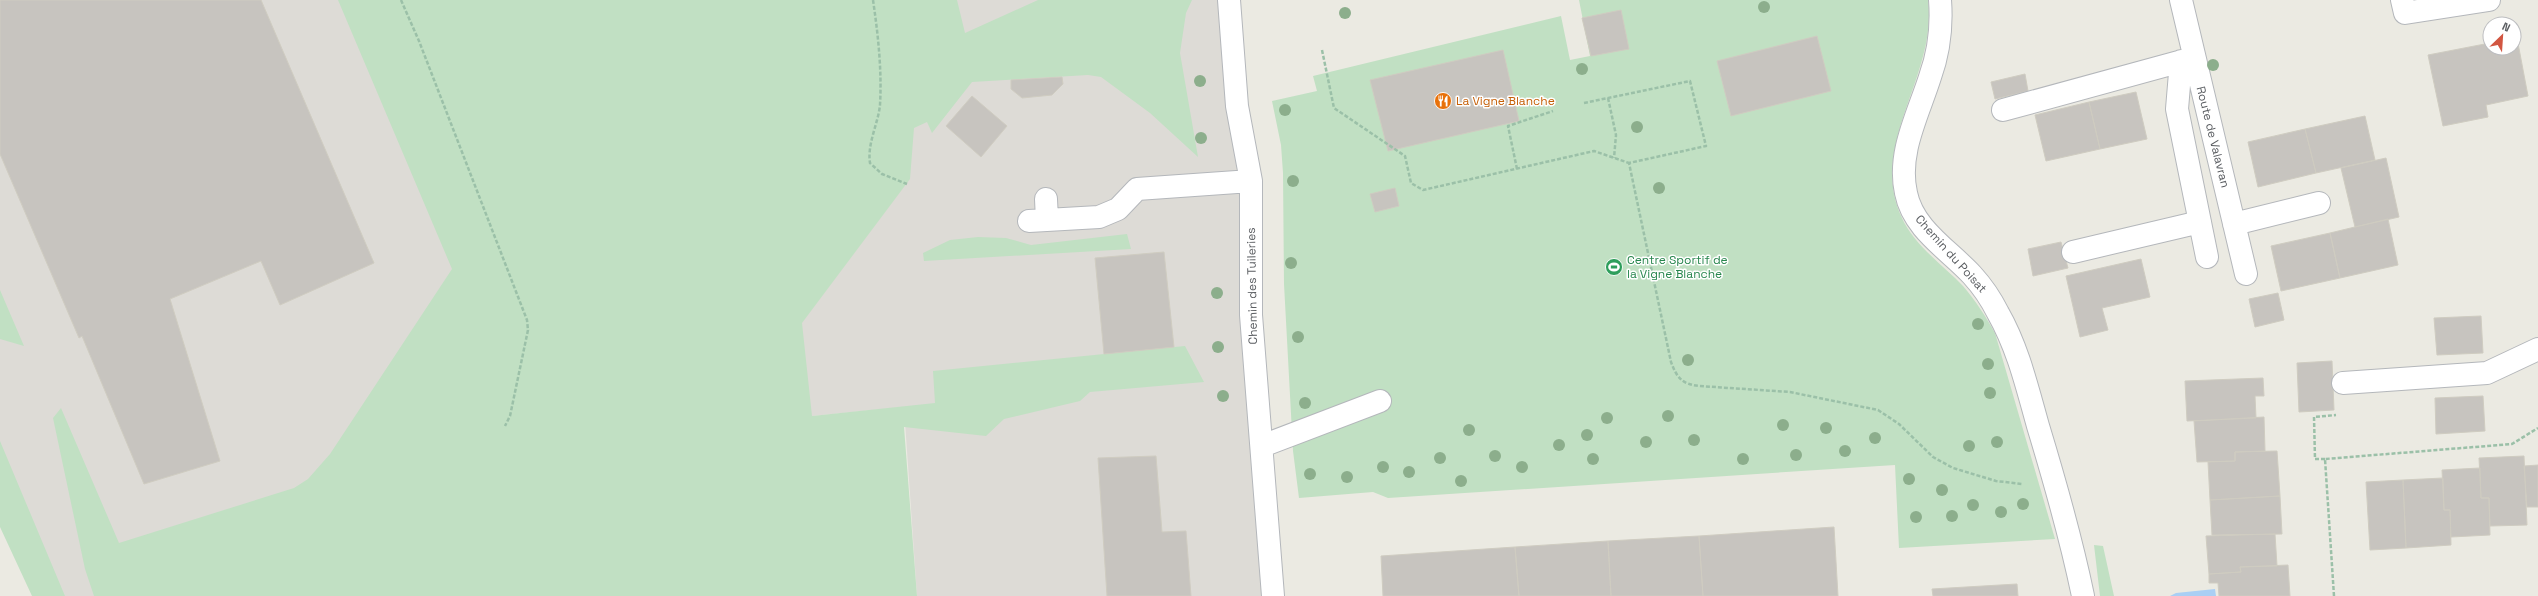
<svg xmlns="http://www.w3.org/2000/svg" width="2538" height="596" font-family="'Space Grotesk',sans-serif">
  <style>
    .industrial { fill: #dddbd6 }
    .green { fill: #c1e0c3 }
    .water { fill: #aacff4 }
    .building { fill: #c7c4bf; stroke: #cfccc1 }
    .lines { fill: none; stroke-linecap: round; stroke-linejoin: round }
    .minor-casing { stroke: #b4b7bb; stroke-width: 24 }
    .path { stroke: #9bc0a8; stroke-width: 2.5; stroke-dasharray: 4 2; stroke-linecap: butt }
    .minor { stroke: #fff; stroke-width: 22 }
    .tree { fill: #8cae8c }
    .labels { text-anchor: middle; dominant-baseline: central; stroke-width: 3; stroke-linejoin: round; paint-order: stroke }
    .food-label { font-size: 12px; fill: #c56008; stroke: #fff; text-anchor: start }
    .street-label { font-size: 12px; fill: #5a5d61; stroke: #fff }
    .leisure-label { font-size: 12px; fill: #27864d; stroke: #fff; text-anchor: start }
  </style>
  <rect width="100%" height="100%" fill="#ebeae2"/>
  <path class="industrial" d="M0 0H1229L1273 596H917L904 407 812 416 136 596H60L0 453Z"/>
  <path class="green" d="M338 0H957L965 33 1038 0H1192L1186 13 1180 53 1198 157 1150 113 1101 77 1088 75 972 82 932 133 927 122 914 128 910 179 802 323 812 416 935 403 933 371 1185 346 1204 382 1090 392 1080 401 1004 419 986 436 904 427 917 596H94L85 569 53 418 61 408 119 543 294 488 308 479 330 454 452 269Z
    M1579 0H1928C1938 75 1867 145 1902 218 1914 245 1943 265 1963 286 1976 301 1986 317 1995 333L2055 539 1899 548 1895 465 1388 498 1373 492 1299 498 1293 451 1284 284 1283 173 1281 145 1272 101 1317 91 1313 76 1561 16 1570 60 1590 56Z
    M1127 234 1131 249 924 261 923 253 950 240 978 237 1006 238 1031 245Z
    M0 290 24 346 0 339Z
    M0 441 65 596H32L0 527Z
    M2094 545 2103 546 2114 596H2100Z"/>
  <path class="water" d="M2215 589 2216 596H2170L2176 593Z"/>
  <path class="building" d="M0 0H261L374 263 280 305 261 261 170 299 220 461 144 484 82 336 79 338 0 154Z
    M1621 10 1629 49 1591 56 1582 18Z
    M1817 36 1831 91 1731 116 1717 61Z
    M2514 38H2517L2528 96 2486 105 2488 117 2443 126 2428 55 2490 43V48H2514Z
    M1503 50 1519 121 1388 151 1370 80Z
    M2025 74 2028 91 1995 99 1991 82Z
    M1062 77 1063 84 1052 95 1022 98 1011 89V80Z
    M2136 92 2147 139 2100 149 2089 102Z
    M972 96 1007 126 981 157 946 126Z
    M2089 102 2100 149 2046 161 2035 115Z
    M2365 116 2375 160 2316 173 2305 129Z
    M2305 129 2316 173 2258 187 2248 142Z
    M2386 158 2399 217 2355 227 2341 168Z
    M1395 188 1399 206 1375 212 1370 194Z
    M2388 219 2398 265 2340 278 2330 233Z
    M2330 233 2340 278 2281 291 2271 246Z
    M2061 242 2068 268 2033 276 2028 249Z
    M1164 252 1174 347 1104 354 1095 258Z
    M2141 259 2150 297 2102 308 2108 330 2080 337 2066 276Z
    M2278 293 2284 320 2255 327 2249 299Z
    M2481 316 2483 353 2437 355 2434 318Z
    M2332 361 2334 410 2299 412 2297 363Z
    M2263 378 2264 396H2255L2256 418 2187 421 2185 381Z
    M2483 396 2485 431 2436 434 2435 398Z
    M2264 417 2265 451 2235 452V461L2197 462 2194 421Z
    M2277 451 2280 496 2210 500 2208 462 2235 461V452Z
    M1156 456 1162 532 1186 531 1191 596H1107L1098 458Z
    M2524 456 2527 525 2490 526 2489 498H2481L2479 458Z
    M2538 465V507H2527L2524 466Z
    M2480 468 2481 498H2489L2490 535 2451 537 2450 510H2444L2442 470Z
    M2443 478 2444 510H2450L2451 545 2406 548 2403 480Z
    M2403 480 2406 548 2370 550 2366 482Z
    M2280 496 2282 534 2212 535 2210 500Z
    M1834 527 1838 596H1703L1699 536Z
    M2275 534 2277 566 2240 567 2241 572 2209 574 2206 536Z
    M1699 536 1703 596H1611L1608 541Z
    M1608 541 1611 596H1519L1515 547Z
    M1515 547 1519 596H1383L1381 556Z
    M2288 565 2290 596H2219L2218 583H2209V574L2241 572 2240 567Z
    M2017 584 2018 596H1933L1932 589Z"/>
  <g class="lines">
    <g class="minor-casing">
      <path id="minor" d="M1229 0 1237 106 1251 181V315L1273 596
        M1940 0C1942 26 1939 52 1930 77 1918 115 1897 153 1906 193 1913 229 1949 250 1972 275 1983 287 1991 299 1998 313 2018 348 2027 387 2038 426 2055 482 2071 538 2083 596
        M2181 0 2246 274
        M2402 0 2405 13 2489 0
        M2181 61 2177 109 2207 257
        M2003 110 2193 58
        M1046 199 1047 220
        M1029 221 1099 217 1118 209 1137 189 1251 181
        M2234 224 2319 203
        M2073 252 2200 222
        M2343 383 2487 373 2538 349
        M1262 446 1380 401"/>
    </g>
    <path class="path" d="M401 0 419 41 527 320 528 330 510 416 505 426
      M873 0C878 34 882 70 880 105 878 124 867 144 870 163L882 174 907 184
      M1322 50 1334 108 1405 156 1411 183 1423 190 1594 151 1629 163
      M1608 98 1616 135 1614 158
      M1584 103 1690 81 1706 146 1629 163 1671 362C1677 378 1682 384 1699 386L1790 392 1878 410 1899 424 1933 457 1953 468 1996 481 2022 484
      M1517 169 1508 126 1553 111
      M2325 459H2315L2314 417 2336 415
      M2334 596 2325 459 2512 444 2538 428"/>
    <use href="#minor" class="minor"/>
  </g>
  <g class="tree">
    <circle cx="1764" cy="7" r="6"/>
    <circle cx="1345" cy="13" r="6"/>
    <circle cx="2213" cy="65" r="6"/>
    <circle cx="1582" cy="69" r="6"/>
    <circle cx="1200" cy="81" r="6"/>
    <circle cx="1285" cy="110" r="6"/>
    <circle cx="1637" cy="127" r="6"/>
    <circle cx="1201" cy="138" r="6"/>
    <circle cx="1293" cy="181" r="6"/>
    <circle cx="1659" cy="188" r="6"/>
    <circle cx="1291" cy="263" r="6"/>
    <circle cx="1217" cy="293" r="6"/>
    <circle cx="1978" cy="324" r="6"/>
    <circle cx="1298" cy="337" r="6"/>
    <circle cx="1218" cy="347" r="6"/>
    <circle cx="1688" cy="360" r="6"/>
    <circle cx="1988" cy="364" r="6"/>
    <circle cx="1990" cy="393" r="6"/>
    <circle cx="1223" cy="396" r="6"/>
    <circle cx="1305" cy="403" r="6"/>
    <circle cx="1668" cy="416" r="6"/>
    <circle cx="1607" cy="418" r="6"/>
    <circle cx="1783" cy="425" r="6"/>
    <circle cx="1826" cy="428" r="6"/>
    <circle cx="1469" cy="430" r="6"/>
    <circle cx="1587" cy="435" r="6"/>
    <circle cx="1875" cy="438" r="6"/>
    <circle cx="1694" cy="440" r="6"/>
    <circle cx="1646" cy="442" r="6"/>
    <circle cx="1997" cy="442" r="6"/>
    <circle cx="1559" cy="445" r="6"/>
    <circle cx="1969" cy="446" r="6"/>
    <circle cx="1845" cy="451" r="6"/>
    <circle cx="1796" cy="455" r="6"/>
    <circle cx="1495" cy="456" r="6"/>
    <circle cx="1440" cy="458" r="6"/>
    <circle cx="1593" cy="459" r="6"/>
    <circle cx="1743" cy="459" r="6"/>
    <circle cx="1383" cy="467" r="6"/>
    <circle cx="1522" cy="467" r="6"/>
    <circle cx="1409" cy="472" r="6"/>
    <circle cx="1310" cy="474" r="6"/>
    <circle cx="1347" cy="477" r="6"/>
    <circle cx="1909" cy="479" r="6"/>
    <circle cx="1461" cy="481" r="6"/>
    <circle cx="1942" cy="490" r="6"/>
    <circle cx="2023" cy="504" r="6"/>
    <circle cx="1973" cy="505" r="6"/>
    <circle cx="2001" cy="512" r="6"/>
    <circle cx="1952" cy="516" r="6"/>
    <circle cx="1916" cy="517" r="6"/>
  </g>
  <defs>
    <g id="restaurant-disc" transform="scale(0.9)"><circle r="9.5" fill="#e8710a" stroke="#fff"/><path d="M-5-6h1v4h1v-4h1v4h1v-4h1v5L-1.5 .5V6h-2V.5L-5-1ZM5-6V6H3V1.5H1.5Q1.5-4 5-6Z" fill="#fff"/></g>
    <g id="stadium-disc" transform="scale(0.9)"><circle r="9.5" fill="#2e9e5b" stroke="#fff"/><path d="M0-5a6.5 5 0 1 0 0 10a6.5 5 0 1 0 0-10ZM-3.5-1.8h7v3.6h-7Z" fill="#fff"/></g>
  </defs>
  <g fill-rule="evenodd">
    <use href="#restaurant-disc" x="1443" y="101"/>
    <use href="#stadium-disc" x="1614" y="267"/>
  </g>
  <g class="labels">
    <g class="food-label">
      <text x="1456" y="101">La Vigne Blanche</text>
    </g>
    <g class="street-label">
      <text transform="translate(2213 137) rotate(76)">Route de Valavran</text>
      <text transform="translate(1951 254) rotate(48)">Chemin du Poisat</text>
      <text transform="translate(1252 286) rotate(-91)">Chemin des Tuileries</text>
    </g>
    <g class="leisure-label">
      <text x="1627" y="260">Centre Sportif de<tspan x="1627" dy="14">la Vigne Blanche</tspan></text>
    </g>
  </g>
  <g transform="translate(2502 36) rotate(25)"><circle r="19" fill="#ffffff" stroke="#bdbec0"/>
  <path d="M0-3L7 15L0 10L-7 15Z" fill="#d25641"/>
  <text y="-6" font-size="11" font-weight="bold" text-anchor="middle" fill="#5a5d61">N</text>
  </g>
</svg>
